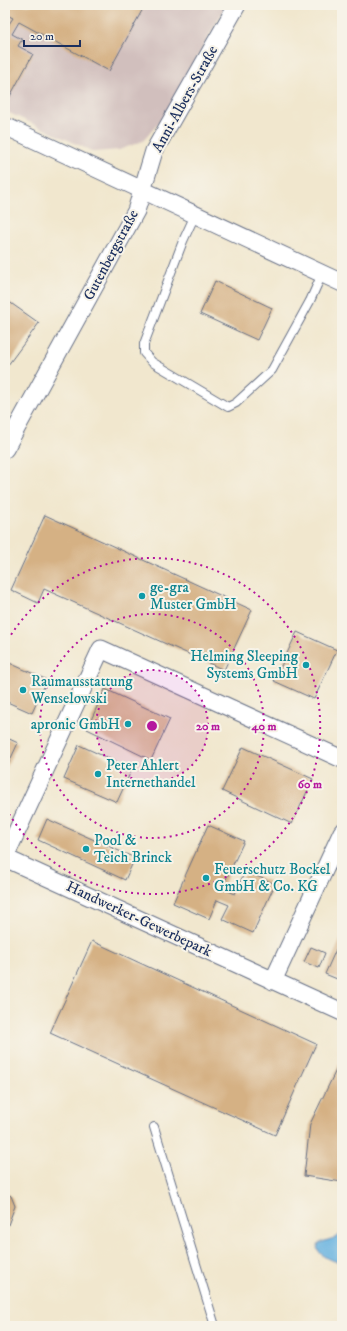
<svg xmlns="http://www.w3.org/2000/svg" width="347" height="1331" font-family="'IM FELL DW Pica',serif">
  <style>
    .industrial { fill: #d1bfbd }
    .water { fill: #68b2e0; stroke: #42709f }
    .building { fill: #d5b184 }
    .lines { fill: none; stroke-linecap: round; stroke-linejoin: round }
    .lane-casing { stroke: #666f85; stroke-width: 10 }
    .street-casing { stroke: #666f85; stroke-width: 19 }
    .lane { stroke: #fff; stroke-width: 8 }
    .street { stroke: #fff; stroke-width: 17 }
    .ring { fill: none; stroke: #b5179e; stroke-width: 2; stroke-dasharray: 2 4 }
    .culture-dot { fill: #0f9aa8; stroke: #f7f3e8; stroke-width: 1.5 }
    .labels { text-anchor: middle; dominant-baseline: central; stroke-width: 4; stroke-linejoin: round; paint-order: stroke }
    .street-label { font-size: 15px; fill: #1b2f5e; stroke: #f7f3e8 }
    .culture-label { font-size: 15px; fill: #0d838f; stroke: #f7f3e8; text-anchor: start }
    .centre { fill: #b5179e; stroke: #f7f3e8; stroke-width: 2 }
    .ring-label { font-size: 12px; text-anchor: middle; font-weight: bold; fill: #b5179e; stroke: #f7f3e8; stroke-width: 4; stroke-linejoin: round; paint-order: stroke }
  </style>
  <rect width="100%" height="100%" fill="#f7f3e8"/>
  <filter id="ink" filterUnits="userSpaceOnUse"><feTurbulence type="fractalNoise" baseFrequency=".025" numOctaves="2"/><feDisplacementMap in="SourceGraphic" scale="8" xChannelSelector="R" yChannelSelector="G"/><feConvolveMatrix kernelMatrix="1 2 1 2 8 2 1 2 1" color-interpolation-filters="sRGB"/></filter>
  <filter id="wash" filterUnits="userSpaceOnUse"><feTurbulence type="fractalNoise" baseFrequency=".012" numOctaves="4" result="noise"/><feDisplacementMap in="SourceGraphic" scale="16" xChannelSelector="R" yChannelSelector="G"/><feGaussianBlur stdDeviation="0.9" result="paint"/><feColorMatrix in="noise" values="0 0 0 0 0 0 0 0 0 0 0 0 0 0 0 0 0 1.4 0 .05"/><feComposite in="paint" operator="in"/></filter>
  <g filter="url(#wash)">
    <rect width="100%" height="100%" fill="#f1e7ce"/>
    <path class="industrial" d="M5 5H222L225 7 167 113 143 141 119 150 94 152 5 111Z"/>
    <path class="water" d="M342 1232V1262C331 1261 322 1258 317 1248L319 1243 337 1237Z"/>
    <g id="blocks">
      <path class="building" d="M5 5H145L109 71 19 22 12 34 23 40 22 42 21 41 18 46 33 54 9 98 5 96V30L13 18 5 14Z
        M215 281 272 308 257 340 200 314Z
        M5 299 39 323 5 369Z
        M45 515 252 610 224 670 44 589 38 603 11 590Z
        M297 632 337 650 314 699 274 681Z
        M5 661 47 680 32 713 5 701Z
        M105 689 170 719 151 760 87 729Z
        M5 737 18 743 5 771Z
        M79 745 132 769 117 802 64 779Z
        M243 747 313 779 292 824 222 791Z
        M47 819 135 858 125 880 38 840Z
        M208 825 244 841 222 888 235 894 245 871 275 884 253 933 222 919 229 905 217 900 209 919 173 903Z
        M342 936V981L325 974Z
        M92 941 316 1044 275 1135 50 1033Z
        M311 947 325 953 319 968 304 962Z
        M339 1064 342 1066V1182L304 1176 310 1124Z
        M5 1192 11 1196 15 1206 5 1233Z"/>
    </g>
  </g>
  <g filter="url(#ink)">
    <use href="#blocks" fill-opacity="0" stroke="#666f85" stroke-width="1"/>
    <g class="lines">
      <g class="lane-casing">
        <path id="lane" d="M195 215 183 241 144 344V353L152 362 228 407 236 403 272 370 310 301 322 274
          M154 1127 215 1326"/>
      </g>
      <g class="street-casing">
        <path id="street" d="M5 126 342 283
          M5 449 136 211 154 151 237 5
          M5 857 101 649 342 759
          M5 858 342 1012
          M273 981 342 832"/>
      </g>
      <use href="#lane" class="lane"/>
      <use href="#street" class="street"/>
    </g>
  </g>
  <circle cx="152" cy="726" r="56" fill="#b5179e" fill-opacity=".12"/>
  <g class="ring">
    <circle cx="152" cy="726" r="56"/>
    <circle cx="152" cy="726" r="112"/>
    <path d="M5 645A168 168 0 1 1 5 807"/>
  </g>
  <g class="culture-dot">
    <circle cx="142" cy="596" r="4"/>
    <circle cx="306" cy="665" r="4"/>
    <circle cx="23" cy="690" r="4"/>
    <circle cx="128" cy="724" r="4"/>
    <circle cx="98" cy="774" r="4"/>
    <circle cx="86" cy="849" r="4"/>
    <circle cx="206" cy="878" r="4"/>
  </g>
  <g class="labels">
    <g class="street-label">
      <text transform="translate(185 99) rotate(-61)">Anni-Albers-Straße</text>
      <text transform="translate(111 255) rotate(-62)">Gutenbergstraße</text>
      <text transform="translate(139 919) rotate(25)">Handwerker-Gewerbepark</text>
    </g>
    <g class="culture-label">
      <text x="150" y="587">ge-gra<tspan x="150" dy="17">Muster GmbH</tspan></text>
      <text x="298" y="656" text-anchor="end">Helming Sleeping<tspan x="298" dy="17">Systems GmbH</tspan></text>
      <text x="31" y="681">Raumausstattung<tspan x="31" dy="17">Wenselowski</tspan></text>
      <text x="120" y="724" text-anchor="end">apronic GmbH</text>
      <text x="106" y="765">Peter Ahlert<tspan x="106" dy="17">Internethandel</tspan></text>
      <text x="94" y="840">Pool &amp;<tspan x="94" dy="17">Teich Brinck</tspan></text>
      <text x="214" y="869">Feuerschutz Bockel<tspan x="214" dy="17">GmbH &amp; Co. KG</tspan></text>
    </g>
  </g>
  <circle cx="152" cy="726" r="6" class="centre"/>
  <g class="ring-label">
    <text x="208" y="730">20 m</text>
    <text x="264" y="730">40 m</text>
    <text x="310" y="788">60 m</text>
  </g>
  <rect width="347" height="1331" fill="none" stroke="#f7f3e8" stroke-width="20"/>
  <path d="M24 40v6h56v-6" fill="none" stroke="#1b2f5e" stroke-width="2"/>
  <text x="30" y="40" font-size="12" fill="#1b2f5e" stroke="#f7f3e8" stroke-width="3" paint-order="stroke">20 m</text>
</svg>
